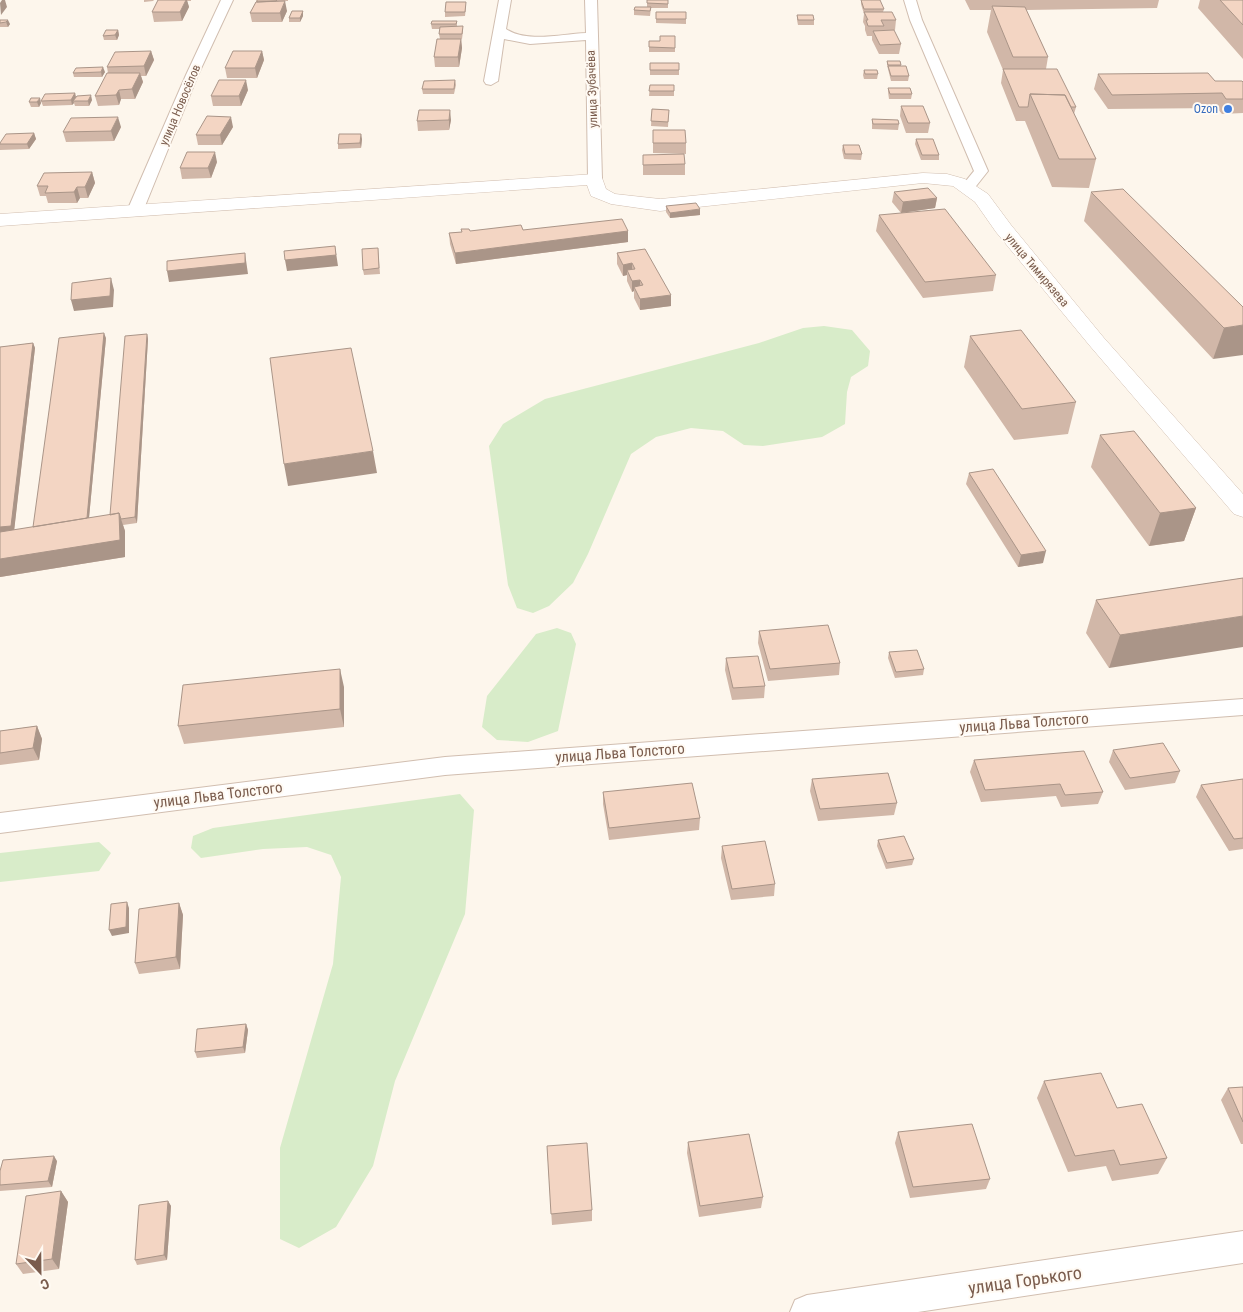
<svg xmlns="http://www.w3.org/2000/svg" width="1243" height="1312" font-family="'Roboto Condensed',sans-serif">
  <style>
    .green { fill: #d8ecc9 }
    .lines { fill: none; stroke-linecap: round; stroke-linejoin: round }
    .minor-casing { stroke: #d1beb0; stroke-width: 2 }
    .tertiary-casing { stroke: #d1beb0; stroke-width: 1 }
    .minor { fill: #fff; fill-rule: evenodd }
    .tertiary { fill: #fff; fill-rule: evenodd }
    .wall { fill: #d1b7a8 }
    .shaded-wall { fill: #aa9588 }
    .building { fill: #f3d5c3; stroke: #aa9588 }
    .shop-dot { fill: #3f7fe0; stroke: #fffaf3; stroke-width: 2 }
    .labels { text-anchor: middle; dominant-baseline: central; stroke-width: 4; stroke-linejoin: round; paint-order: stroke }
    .far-street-label { font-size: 12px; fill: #7a5c4d; stroke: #fffaf3 }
    .far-shop-label { font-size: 12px; fill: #366cbe; stroke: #fffaf3; text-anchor: end }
    .street-label { font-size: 15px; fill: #7a5c4d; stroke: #fffaf3 }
    .near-street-label { font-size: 18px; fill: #7a5c4d; stroke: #fffaf3 }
  </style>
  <rect width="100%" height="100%" fill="#fdf6ec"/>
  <path class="green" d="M824 326 852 330 870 351 868 366 851 377 847 392 845 424 822 437 763 446 744 445 723 431 691 428 656 437 631 454 588 554 573 583 549 606 533 613 517 608 508 585 489 446 503 424 545 399 759 343 803 328Z
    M557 628 571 633 576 644 558 731 528 742 497 740 482 727 487 696 536 634Z
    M460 794 474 810 465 914 395 1081 373 1166 336 1227 299 1248 280 1239V1148L333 964 341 877 331 855 307 847 263 849 201 858 191 848 193 836 213 828Z
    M99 842 111 853 99 871 0 882V853Z"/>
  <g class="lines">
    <g class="minor-casing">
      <path id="minor" d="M221 0H233L198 75 143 211 140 214H130L127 211 186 75Z
        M499 0H511L506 29C527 43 562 34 586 33L585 0H597L602 179 600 182H590L588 179 586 40 530 44 504 39 498 81 491 85 486 84 484 81Z
        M904 0H916L922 20 988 171 973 190H963L961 187 974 171 910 20Z
        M1243 699V715L445 775 0 833V813L445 757Z
        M1243 1231V1263L918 1312H790L795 1300 807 1295Z"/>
    </g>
    <g class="tertiary-casing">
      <path id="tertiary" d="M923 173 947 174 965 179 988 194 1011 225 1104 338 1243 494V517L1234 514 1090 346 996 232 975 202 953 186 923 183 660 211 611 204 591 196 587 185 0 226V214L595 174 601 175 606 189 615 194 660 199Z"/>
    </g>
    <use href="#minor" class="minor"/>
    <use href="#tertiary" class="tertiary"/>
  </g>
  <path class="wall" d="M144 0H154L153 1 144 2Z
    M158 0H191V1H187L189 7 182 21 154 22 152 12Z
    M257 0H288V1H278L287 11 282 22H252L250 13Z
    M647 0H668V8H651L650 16 634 15V10L647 7Z
    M861 0 884 9 883 12 896 20 895 30H883V31L901 44 899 54H879L872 40V36H867L865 30V26L863 22 864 14 861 4Z
    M965 0H1159L1157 8 1026 10 1048 57 1046 69 1076 107 1074 114 1096 159 1089 188 1052 187 1025 121H1016L1001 83 1003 70 987 32 991 10H970Z
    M1200 0H1243V59L1198 8Z
    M466 7 465 16 445 17V12Z
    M303 11V16L300 22H289V18Z
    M656 12H686V24L656 23Z
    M797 15 814 20V25H798L797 20Z
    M0 20 10 24 8 27H0Z
    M457 21V26L463 31 462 39H461L462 48 459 67H435L434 57 440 39 439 34 440 29H432L431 24Z
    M118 30 119 35 117 40H104L103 36Z
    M675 36V52H649V41H660Z
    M151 51 154 60 146 76H141L143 82 135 99H121L119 105 98 106 95 96 108 73 107 67Z
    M262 51 264 60 257 78H227L225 68Z
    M887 61 901 65V66L909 76 908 81H891L887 65Z
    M650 63H679V75H650Z
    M864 70 878 74 877 79H864L863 75Z
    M105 72 102 77H74L73 73Z
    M1098 74 1215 81 1243 82V113L1222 114 1217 108 1108 109 1094 89Z
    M455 80 456 85 454 94H423L422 89Z
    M650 85H674V96H649Z
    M888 88 912 94 911 99H889L888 92Z
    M248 90 241 106H213L211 96Z
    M75 93 76 97 92 100 89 106H75L74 103 72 105 43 106 41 101Z
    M31 98 41 103 39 107H31L29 102Z
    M901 106 930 123 928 133H906L900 116Z
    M652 109 669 110 668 127 651 126Z
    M872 119 899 124 898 130 872 129Z
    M451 120 449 130 418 131 417 121Z
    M121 127 114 141 66 142 63 132Z
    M233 127 222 145H198L196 135Z
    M653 130 686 143V154L653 153Z
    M34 133 36 139 29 149 0 150V143Z
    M362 139 361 148 338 149V144Z
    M916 139 939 155V160H921L915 144Z
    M843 145 862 154 861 160 844 159 842 150Z
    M643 155 685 164V175H643Z
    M217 162 211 178 182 179 180 168Z
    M92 172 95 183 88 198H80L77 203H48L46 196H40L37 186Z
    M894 192 937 198 935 208 901 213 892 202Z
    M1091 192 1243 307 1213 359 1084 221Z
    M666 206 700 215 670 218 666 212Z
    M879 215 996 275 993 291 923 298 876 231Z
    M461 229 470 231 523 230 628 231V242L456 264 450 244 449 233 462 232Z
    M378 248 380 274 364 275 363 270Z
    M645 249 671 306 640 310 634 298V291L632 292 627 281V275L623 276 617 264V253Z
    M147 334 148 339 137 523 123 525 125 531V557L0 577V347L33 343 35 348 14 530 33 527 106 338 89 518 110 515Z
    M970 336 1076 402 1068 434 1014 440 964 367Z
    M1100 435 1196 508 1184 541 1149 546 1091 467Z
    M969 473 1043 563 1018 567 966 484Z
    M1243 578 1109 668 1086 633 1096 600Z
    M759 631 840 663 839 675 768 681 758 643Z
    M889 652 924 669 923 675 895 678 888 658Z
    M726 658 765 686 764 698 732 700 725 670Z
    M344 687V727L184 744 178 726Z
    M37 726 42 739 39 760 0 765V731Z
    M1113 750 1180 771 1175 783 1125 790 1109 762Z
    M974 760 1103 792 1098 804 1061 807 1056 796 981 802 970 772Z
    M812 779 897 803 894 815 818 821 810 791Z
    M1243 779V849L1229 851 1196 797 1201 785Z
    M603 792 700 818 699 830 609 840 603 804Z
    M878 840 914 859 912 865 886 869 877 846Z
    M722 846 775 884 774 896 731 900 721 858Z
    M179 903 183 915 180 969 139 974 135 963Z
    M246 1024 248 1030 245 1053 197 1058 195 1052Z
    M1044 1081 1117 1108 1167 1158 1158 1174 1112 1181 1106 1166 1068 1172 1037 1098Z
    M1243 1087V1144H1241L1221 1100 1228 1088Z
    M898 1132 990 1179 986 1189 910 1198 895 1143Z
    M688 1142 763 1197 761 1208 699 1217 687 1153Z
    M547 1146 592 1210V1221L552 1225Z
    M57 1161 52 1187 0 1191V1171Z
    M61 1191 68 1202 59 1269 23 1274 16 1264Z
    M168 1201 171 1206 167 1260 137 1265 135 1260Z"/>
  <path class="shaded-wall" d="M2 0H5L7 7 1 15 0 3Z
    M186 0H187L189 7 182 21 180 12Z
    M285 1 287 11 282 22 280 13Z
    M303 11V16L300 22V18Z
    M8 20 10 24 8 27 6 22Z
    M118 30 119 35 117 40 115 35Z
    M461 39 462 48 459 67 458 57Z
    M151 51 154 60 146 76 144 66Z
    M262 51 264 60 257 78 255 68Z
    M103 67 105 72 102 77 101 72Z
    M140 73 143 82 135 99 132 89Z
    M246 80 248 90 241 106 239 96Z
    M119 90 121 99 119 105 116 95Z
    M75 93 76 98 73 101 74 103 72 105 71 100Z
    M91 95 92 100 89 106 88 101Z
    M40 98 41 103 39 107 37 102Z
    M450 110 451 120 449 130V120Z
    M118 117 121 127 114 141 111 131Z
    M231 117 233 127 222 145 220 135Z
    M34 133 36 139 29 149 27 144Z
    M361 134 362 139 361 148 360 143Z
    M215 152 217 162 211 178 208 168Z
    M92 172 95 183 88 198 85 187Z
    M77 187 80 198 77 203 74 192Z
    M937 198 935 208 901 213 903 202Z
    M700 209V215L670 218V213Z
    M628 231V242L456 264 455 253Z
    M335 246 338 266 287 271 285 260Z
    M245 253 248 274 169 282 167 271Z
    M632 263V274L627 270V275L623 276V265Z
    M111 278 114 290 113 307 74 311 71 300Z
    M640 280V291L634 287V291L632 292V281Z
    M671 295V306L640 310V299Z
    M1243 325V355L1213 359 1224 328Z
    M104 333 106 338 88 528 35 534Z
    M147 334 148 339 137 523 135 517Z
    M33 343 35 348 14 532 0 533V527Z
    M373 451 377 473 288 486 284 464Z
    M1196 508 1184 541 1149 546 1160 513Z
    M119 513 125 531V557L0 577V559Z
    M1046 551 1043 563 1018 567 1021 555Z
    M1243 616V647L1109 668 1120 635Z
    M340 669 344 687V727L340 709Z
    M37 726 42 739 39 760 33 748Z
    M127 902 129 908V933L112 936 109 930Z
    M179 903 183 915 180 969 176 957Z
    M246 1024 248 1030 245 1053 243 1047Z
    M54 1156 57 1161 52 1187 48 1181Z
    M61 1191 68 1202 59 1269 52 1259Z
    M168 1201 171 1206 167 1260 164 1255Z"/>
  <path class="building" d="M158 0H186L180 12H152Z
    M257 0H277L276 1 257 2Z
    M647 0H668V4L647 3Z
    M861 0H880L884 9H864Z
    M1220 0H1243V25Z
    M285 1 280 13H250L256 2Z
    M446 2H466L465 12H445Z
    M992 6 1025 7 1048 57H1013Z
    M635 7H651L650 11 634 10Z
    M292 11H303L300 18H289Z
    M656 12H686V19H656Z
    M864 12H892L896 20H881L884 26H868L866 20H868Z
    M797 15H813L814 20H798Z
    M0 20H8L6 22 0 23Z
    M432 21H457L456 24H431Z
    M463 26 462 34H439L440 27Z
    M106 30H118L115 35 103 36Z
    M894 30 901 44 880 45 873 31Z
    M660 36H675V48L649 47V41H660Z
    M437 39H461L458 57H434Z
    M151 51 144 66 107 67 115 52Z
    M233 51H262L255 68H225Z
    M887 61H900L901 65H888Z
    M650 63H679V70H650Z
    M888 66H906L909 76H891Z
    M103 67 101 72 73 73 76 68Z
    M1003 69H1057L1076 107H1071L1065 95 1030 94 1028 107H1019Z
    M864 70H877L878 74H865Z
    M107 73H140L132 89 119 90 116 95 95 96Z
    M1208 73 1215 81H1242L1243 82V99H1226L1222 93 1112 95 1098 74Z
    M219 80H246L239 96H211Z
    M455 80 454 89H422L424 81Z
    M650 85H674V91H649Z
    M888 88H910L912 94H890Z
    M75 93 71 100 41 101 45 94Z
    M1030 94 1065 95 1096 159H1059Z
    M91 95 88 101H73L77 96Z
    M31 98H40L37 102H29Z
    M901 106H923L930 123H908Z
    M652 109 669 110 668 122 651 121Z
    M419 110H450L449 120 417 121Z
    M207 116 231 117 220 135H196Z
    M118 117 111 131 63 132 71 118Z
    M872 119 898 120 899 124H873Z
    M653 130H685L686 143H653Z
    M34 133 27 144H0V143L6 134Z
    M339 134H361L360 143 338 144Z
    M916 139H933L939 155H922Z
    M843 145H859L862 154H845Z
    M187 152H215L208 168H180Z
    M684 154 685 164 643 165V155Z
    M92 172 85 187H77L74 192 45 193 48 186H37L44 173Z
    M928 188 937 198 903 202 894 192Z
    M1123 189 1243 307V325L1224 328 1091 192Z
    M696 203 700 209 670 213 666 206Z
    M945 209 996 275 925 282 879 215Z
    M622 219 628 231 455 253 449 233 462 232 461 229H469L470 231 521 225 523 230Z
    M335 246 336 255 285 260 284 251Z
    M378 248 379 268 363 270 362 249Z
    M645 249 671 295 640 299 634 287 643 285 640 280 632 281 627 270 635 269 632 263 623 265 617 253Z
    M245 253V263L167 271V261Z
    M111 278 110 296 71 300 72 283Z
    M1021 330 1076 402 1022 409 970 336Z
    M104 333 87 518 33 527 59 338Z
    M147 334 135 517 121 519 119 513 110 515 125 336Z
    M33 343 11 526 0 527V347Z
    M351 348 373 451 284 464 270 358Z
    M1134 431 1196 508 1160 513 1100 435Z
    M993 469 1046 551 1021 555 969 473Z
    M119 513 120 540 0 559V532Z
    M1243 578V616L1120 635 1096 600Z
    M828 625 840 663 770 669 759 631Z
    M917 650 924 669 896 672 889 652Z
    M758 656 765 686 733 688 726 658Z
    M340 669V709L178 726 183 685Z
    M37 726 33 748 0 753V731Z
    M1163 743 1180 771 1130 778 1113 750Z
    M1084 751 1103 792 1065 795 1060 784 985 790 974 760Z
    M888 773 897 803 820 809 812 779Z
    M1243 779V838L1234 839 1201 785Z
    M692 783 700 818 609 828 603 792Z
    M904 836 914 859 887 863 878 840Z
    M765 841 775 884 732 889 722 846Z
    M127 902 126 927 109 930 111 904Z
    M179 903 176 957 135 963 139 909Z
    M246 1024 243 1047 195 1052 197 1029Z
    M1101 1073 1117 1108 1142 1104 1167 1158 1120 1165 1114 1150 1075 1156 1044 1081Z
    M1243 1087V1122L1228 1088Z
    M972 1124 990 1179 913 1187 898 1132Z
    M749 1134 763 1197 700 1206 688 1142Z
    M587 1143 592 1210 551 1214 547 1146Z
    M54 1156 48 1181 0 1185V1171L3 1160Z
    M61 1191 52 1259 16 1264 26 1196Z
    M168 1201 164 1255 135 1260 139 1205Z"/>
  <circle class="shop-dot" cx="1228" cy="109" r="5"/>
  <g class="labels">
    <g class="far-street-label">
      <text transform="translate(592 89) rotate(-92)">улица Зубачёва</text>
      <text transform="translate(180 105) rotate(-67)">улица Новосёлов</text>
      <text transform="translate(1037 270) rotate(50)">улица Тимирязева</text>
    </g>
    <g class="far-shop-label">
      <text x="1218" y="109">Ozon</text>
    </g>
    <g class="street-label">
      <text transform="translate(1024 723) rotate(-4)">улица Льва Толстого</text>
      <text transform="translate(620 753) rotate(-4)">улица Льва Толстого</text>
      <text transform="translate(218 795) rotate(-7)">улица Льва Толстого</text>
    </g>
    <g class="near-street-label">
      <text transform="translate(1025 1280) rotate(-8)">улица Горького</text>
    </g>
  </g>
  <g transform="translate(40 1272) rotate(158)" stroke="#fffaf3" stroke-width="4" paint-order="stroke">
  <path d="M0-4L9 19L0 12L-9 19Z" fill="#7a5c4d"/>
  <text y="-8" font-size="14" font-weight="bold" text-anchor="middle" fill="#7a5c4d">С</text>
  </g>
</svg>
